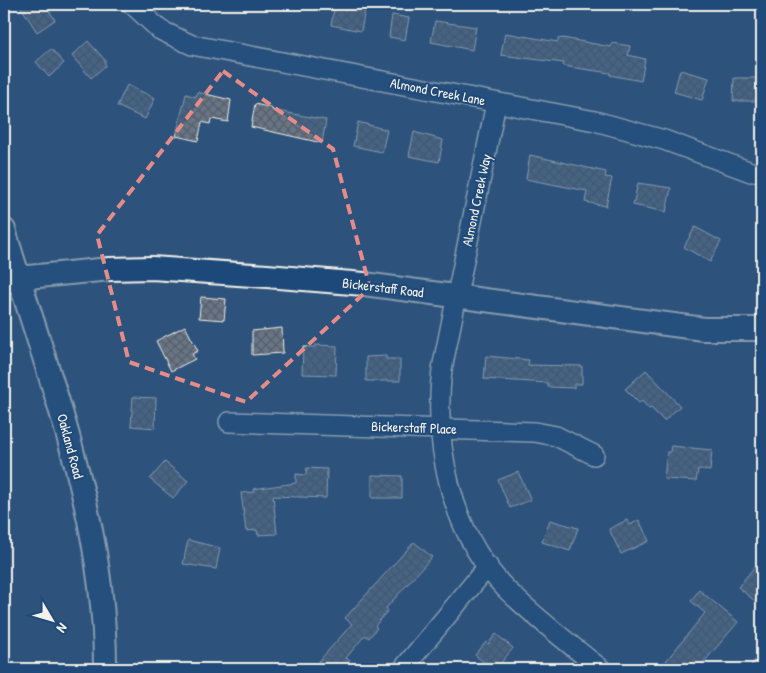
<svg xmlns="http://www.w3.org/2000/svg" width="766" height="673" font-family="'Patrick Hand',sans-serif">
  <style>
    .building { fill: url(#building-cross-hatch); stroke: #f4f1e8 }
    .lines { fill: none; stroke-linecap: round; stroke-linejoin: round }
    .minor-casing { stroke: #f4f1e8; stroke-width: 22 }
    .tertiary-casing { stroke: #f4f1e8; stroke-width: 26 }
    .minor { stroke: #1f4a7a; stroke-width: 19 }
    .tertiary { stroke: #1f4a7a; stroke-width: 22 }
    .marked { fill: none; stroke: #e58c88; stroke-width: 4; stroke-dasharray: 10 6; stroke-linejoin: round }
    .labels { text-anchor: middle; dominant-baseline: central; stroke-width: 4; stroke-linejoin: round; paint-order: stroke }
    .street-label { font-size: 14px; fill: #f4f1e8; stroke: #1f4a7a }
  </style>
  <defs>
    <pattern id="building-cross-hatch" width="8" height="8" patternUnits="userSpaceOnUse" patternTransform="scale(1.25)"><rect width="8" height="8" fill="#677587"/><path d="M0 0l8 8M0 8l8-8" fill="none" stroke="#585e66"/></pattern>
  </defs>
  <rect width="100%" height="100%" fill="#2d537d"/>
  <filter id="ink" filterUnits="userSpaceOnUse"><feTurbulence type="fractalNoise" baseFrequency=".02" numOctaves="2"/><feDisplacementMap in="SourceGraphic" scale="10" xChannelSelector="R" yChannelSelector="G"/><feConvolveMatrix kernelMatrix="1 2 1 2 8 2 1 2 1" color-interpolation-filters="sRGB"/></filter>
  <g filter="url(#ink)">
    <path class="building" d="M19 4H45L55 20 37 32Z
      M335 4H366L361 31 331 25Z
      M392 15 409 18 405 40 389 37Z
      M435 21 476 27 472 50 431 42Z
      M505 33 558 42V39L563 38 611 47 612 43 630 46 628 55 645 59 641 81 610 75V73L563 66 564 63 501 55Z
      M88 41 105 60V66L91 78 72 56Z
      M51 49 64 63 49 77 36 62Z
      M680 70 709 78 702 100 674 92Z
      M734 78H760V101H733Z
      M127 85 155 98 145 119 117 106Z
      M197 92 231 100 228 122 211 119 210 124 202 122 198 141 176 136 186 94 196 97Z
      M255 104 272 108V110L326 120 322 143 251 127Z
      M358 122 387 130 382 152 353 146Z
      M414 132 443 140 439 162 409 156Z
      M530 155 606 172 605 177 612 178 606 206 585 202 587 191 526 179Z
      M638 183 671 188 666 212 633 205Z
      M695 227 721 241 710 262 684 247Z
      M201 297 226 299 224 320 199 318Z
      M185 326 198 351 192 354 195 359 171 371 156 341Z
      M282 328 283 353 252 355V331Z
      M315 345 337 346 336 375 302 374 303 347H315Z
      M386 356V359H400V381H366V357Z
      M486 356 529 360 528 365 582 366V384H574V388L548 387V383L484 379Z
      M646 370 680 406 664 421 651 408 649 409 642 401 639 403 625 389Z
      M133 397 156 398 155 428 131 426Z
      M671 446 712 450 710 471 698 469 696 481 664 479 667 452H670Z
      M165 462 188 481 173 498 150 479Z
      M307 468 327 469 326 498 273 496 277 534 258 535 257 530 246 531 241 493 254 492 253 489 296 483V474L306 475Z
      M518 472 531 500 510 508 498 480Z
      M372 475 402 476V498H372Z
      M550 520 578 528 570 551 542 542Z
      M627 520 630 525 639 520 649 541 621 554 609 529Z
      M188 540 220 548 216 569 183 564Z
      M414 542 432 557 386 608 388 610 375 626 377 628 369 638 365 635 346 658 350 661 342 669H312L352 624 345 618Z
      M762 558V594L756 602 738 587Z
      M699 590 738 622 698 669H677L666 661 705 613 691 601Z
      M496 634 513 648 496 669H492L475 655 486 642 488 644Z"/>
    <g class="lines">
      <g class="minor-casing">
        <path id="minor" d="M132 4 160 30 192 45 595 121 664 140 751 172
          M496 103 442 369C433 446 451 534 507 590 536 618 569 644 601 669
          M229 422 535 432 556 436 594 455
          M403 669 488 566
          M762 669V668"/>
      </g>
      <g class="tertiary-casing">
        <path id="tertiary" d="M4 230C47 375 106 516 105 669
          M4 282 18 278 110 269 152 268 267 276 364 284 704 329H762"/>
      </g>
      <use href="#minor" class="minor"/>
      <use href="#tertiary" class="tertiary"/>
    </g>
  </g>
  <path d="M0 0H766V673H0ZM223 71 333 149 370 288 246 402 129 362 97 235Z" fill="#2d537d" fill-opacity=".55" fill-rule="evenodd"/>
  <path class="marked" d="M223 71 333 149 370 288 246 402 129 362 97 235Z"/>
  <g class="labels">
    <g class="street-label">
      <text transform="translate(438 91) rotate(11)">Almond Creek Lane</text>
      <text transform="translate(476 200) rotate(-78)">Almond Creek Way</text>
      <text transform="translate(383 287) rotate(7)">Bickerstaff Road</text>
      <text transform="translate(414 427) rotate(2)">Bickerstaff Place</text>
      <text transform="translate(71 446) rotate(75)">Oakland Road</text>
    </g>
  </g>
  <rect width="766" height="673" fill="none" stroke="#1f4a7a" stroke-width="20"/>
  <rect x="10" y="10" width="746" height="653" fill="none" stroke="#f4f1e8" stroke-width="2" filter="url(#ink)"/>
  <g transform="translate(52 620) rotate(128)" stroke="#1f4a7a" stroke-width="4" paint-order="stroke">
  <path d="M0-4L9 19L0 12L-9 19Z" fill="#f4f1e8"/>
  <text y="-8" font-size="14" font-weight="bold" text-anchor="middle" fill="#f4f1e8">N</text>
  </g>
</svg>
